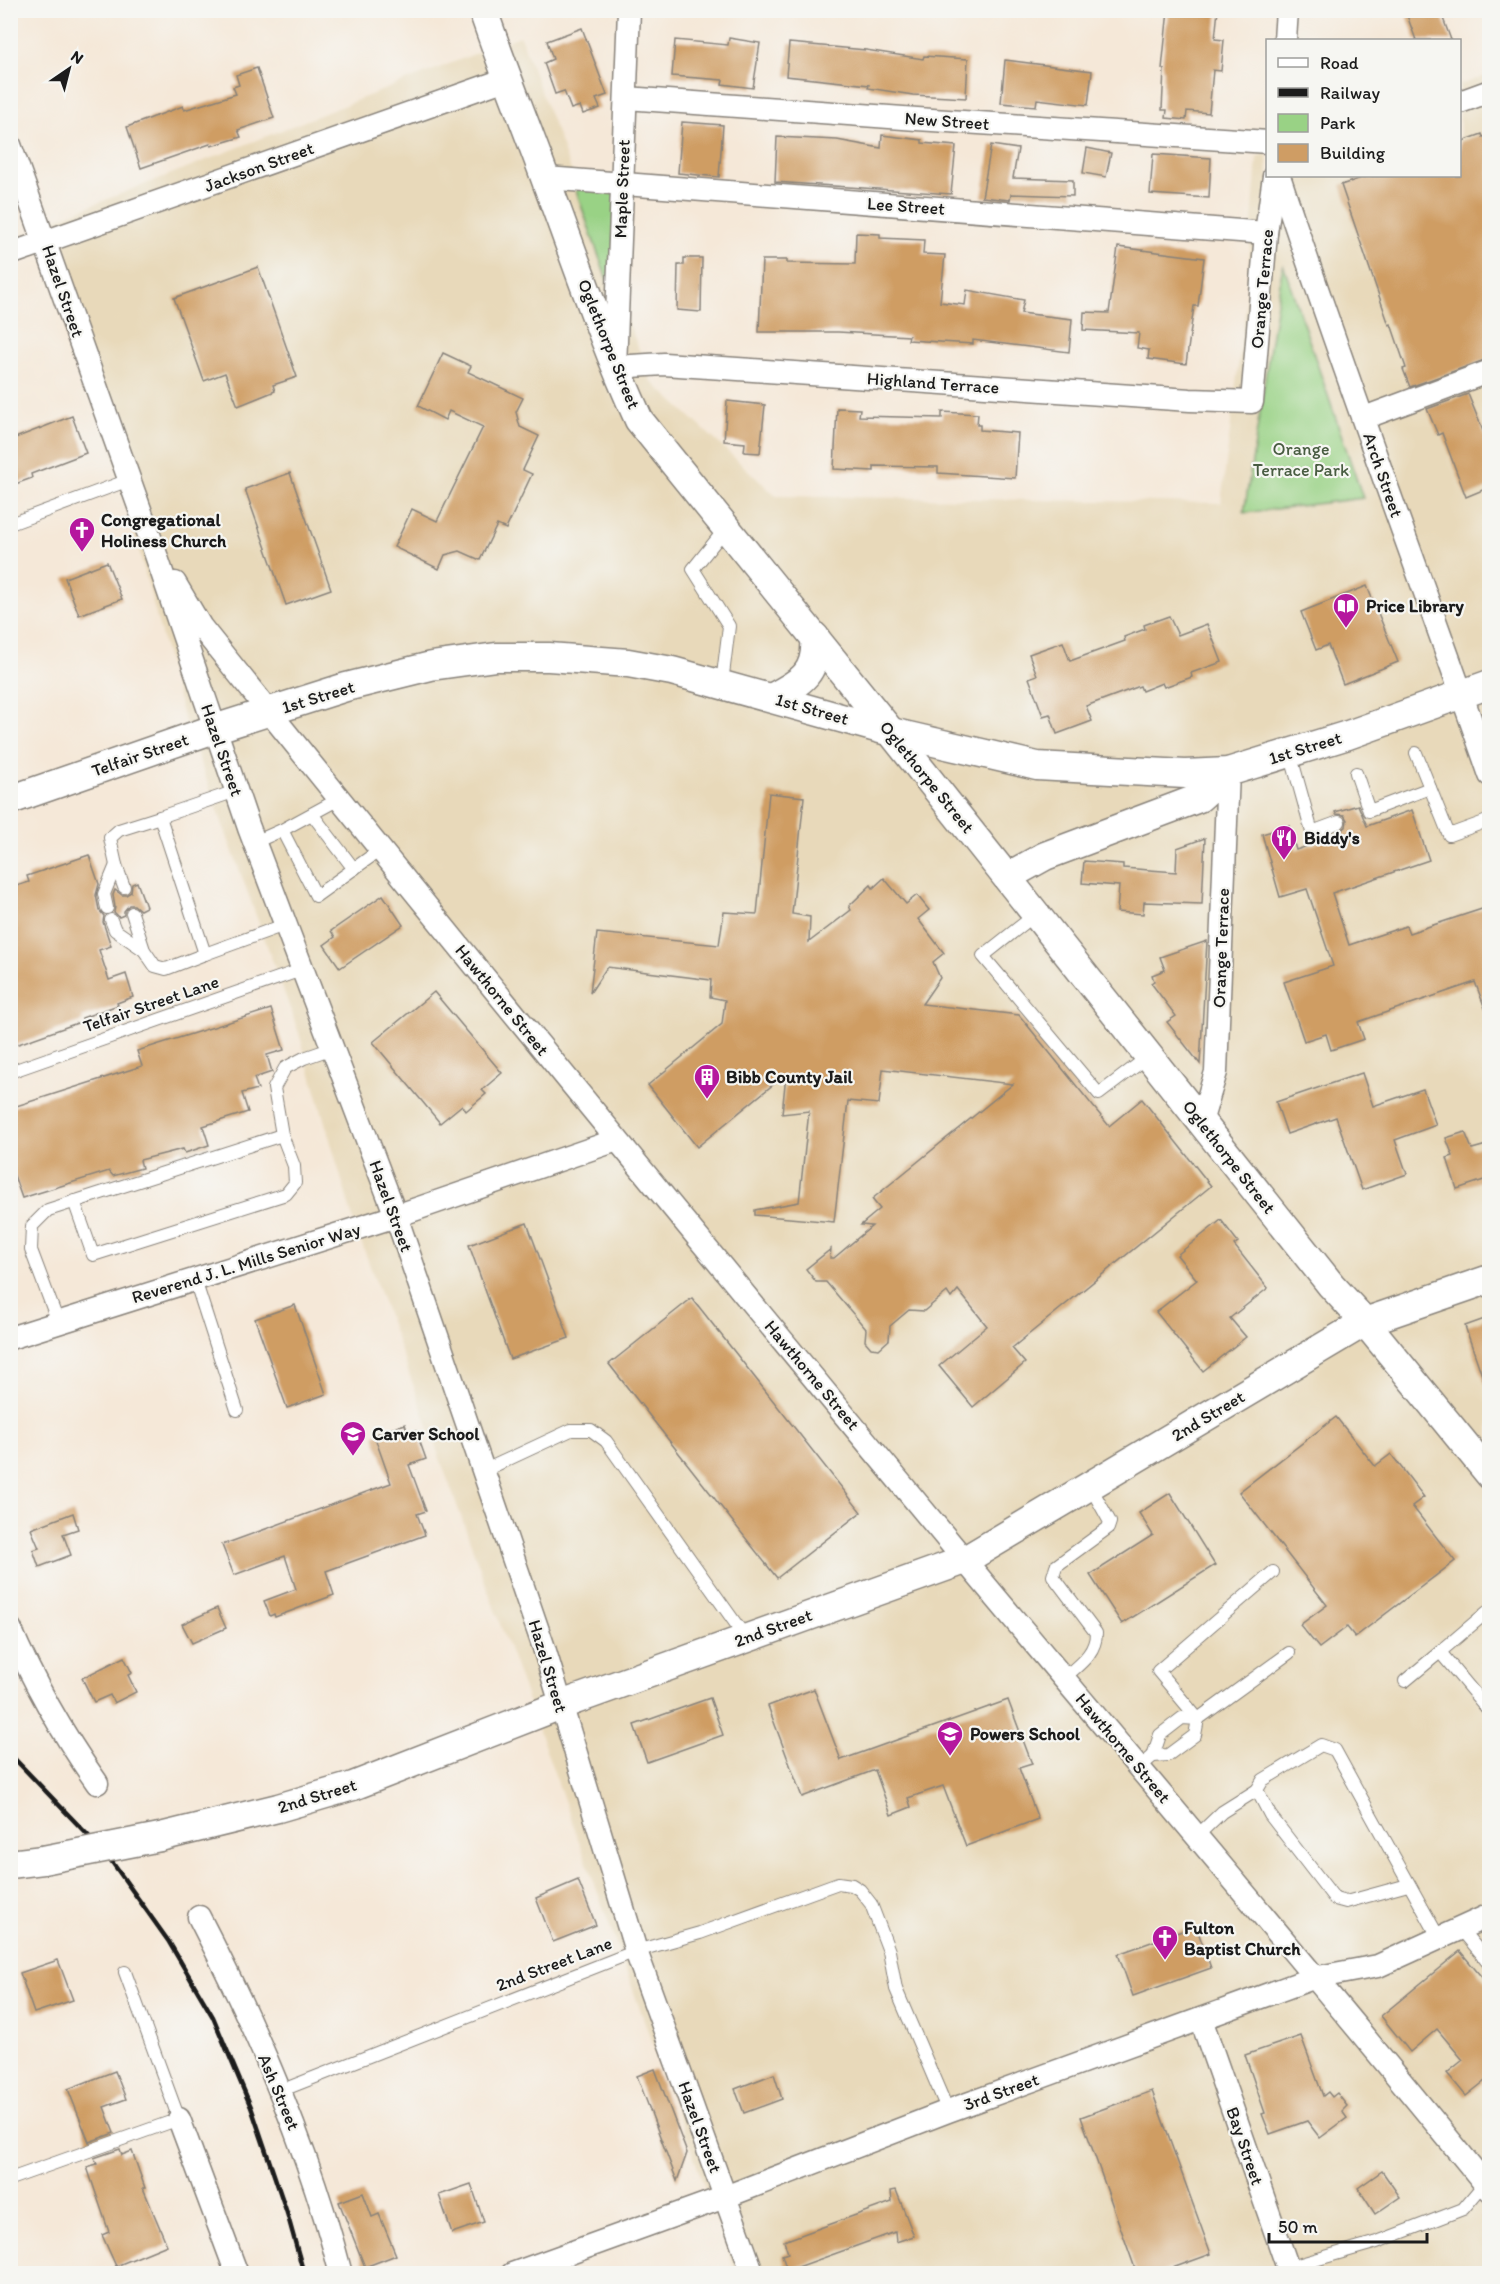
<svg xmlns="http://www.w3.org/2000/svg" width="1500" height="2284" font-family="Itim,sans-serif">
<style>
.built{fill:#e8d9ba}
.green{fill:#99d285;stroke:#5a7750;stroke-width:1.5}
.building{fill:#cf9d64}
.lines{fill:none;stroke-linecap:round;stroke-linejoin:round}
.service-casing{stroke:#88827a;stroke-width:14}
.minor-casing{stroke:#88827a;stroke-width:25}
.tertiary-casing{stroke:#88827a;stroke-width:31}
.service{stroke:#fff;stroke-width:12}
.minor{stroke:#fff;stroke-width:22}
.tertiary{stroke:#fff;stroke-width:28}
.rail{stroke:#1c1c1c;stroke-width:4.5}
.tertiary-bridge-casing{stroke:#88827a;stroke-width:31;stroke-linecap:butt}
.tertiary-bridge{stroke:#fff;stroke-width:28}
.labels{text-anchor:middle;stroke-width:4.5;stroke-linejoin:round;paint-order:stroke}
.street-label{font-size:18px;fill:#1c1c1c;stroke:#f6f6f2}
.park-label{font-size:18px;fill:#485c41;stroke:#f6f6f2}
.poi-label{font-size:18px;font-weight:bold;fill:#1c1c1c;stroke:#f6f6f2;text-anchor:start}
</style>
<rect width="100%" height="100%" fill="#f6f6f2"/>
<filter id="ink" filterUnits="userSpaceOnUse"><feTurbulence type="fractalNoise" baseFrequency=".0167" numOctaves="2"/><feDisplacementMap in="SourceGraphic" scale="12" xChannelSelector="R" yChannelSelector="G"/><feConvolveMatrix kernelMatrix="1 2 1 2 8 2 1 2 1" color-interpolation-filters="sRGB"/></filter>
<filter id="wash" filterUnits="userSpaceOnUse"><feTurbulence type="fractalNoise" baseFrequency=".008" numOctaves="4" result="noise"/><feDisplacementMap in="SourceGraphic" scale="24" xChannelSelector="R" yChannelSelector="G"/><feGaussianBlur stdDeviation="1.35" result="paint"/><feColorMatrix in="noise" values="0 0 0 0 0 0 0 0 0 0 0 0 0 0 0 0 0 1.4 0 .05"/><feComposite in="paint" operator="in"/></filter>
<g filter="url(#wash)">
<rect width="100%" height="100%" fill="#f5e8d8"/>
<polygon class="built" points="520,36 651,381 776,496 1221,503 1246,304 1257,157 1267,153 1268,176 1460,176 1460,85 1489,75 1489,2273 736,2273 354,1222 299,1033 182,713 52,221"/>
<g class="green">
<polygon points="574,185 618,189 612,294"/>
<polygon points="1283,264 1363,498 1244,513"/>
</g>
<g id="blocks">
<g class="building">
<polygon points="1168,10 1218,10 1215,39 1224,40 1221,71 1213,70 1209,113 1187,111 1186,120 1166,118 1167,110 1162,110 1164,69 1162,69"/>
<polygon points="1405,10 1440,10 1451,40 1416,40"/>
<polygon points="582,28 607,95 596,99 600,108 583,114 580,106 571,109 564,91 555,94 544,63 553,59 547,41"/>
<polygon points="729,38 760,43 753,88 722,84 723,80 672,76 675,40 728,45"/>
<polygon points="789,43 866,50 923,59 924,56 968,59 966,98 913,95 868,88 869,85 786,76"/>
<polygon points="1005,60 1092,71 1088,105 1037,99 1036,106 1001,103"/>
<polygon points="257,68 274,118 238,130 241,137 211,146 210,144 141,168 127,127 183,106 184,110 236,94 233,87 239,85 236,75"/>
<polygon points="682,122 723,125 719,177 678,173"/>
<polygon points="1482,134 1483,137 1490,135 1490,358 1410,387 1403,369 1406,368 1391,324 1389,325 1341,185 1367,176 1460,176 1460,142"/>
<polygon points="882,135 922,140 922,143 956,146 951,194 775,182 777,137 837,140 881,148"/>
<polygon points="991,145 1018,149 1013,178 1073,180 1073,196 1011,194 1010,200 982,197"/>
<polygon points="1087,148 1111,153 1106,177 1083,173"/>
<polygon points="1153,154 1211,158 1209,198 1150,194"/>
<polygon points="856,233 880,234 880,238 924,240 923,254 945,255 940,302 965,305 967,290 1024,300 1021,313 1072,319 1069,352 973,340 973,344 908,340 909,336 838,332 759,332 762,260 787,260 787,263 855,264"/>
<polygon points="1118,247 1204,258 1198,306 1194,306 1186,364 1148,359 1149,350 1137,348 1139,333 1083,330 1084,312 1109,313"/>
<polygon points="684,258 702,258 701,312 677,310 678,265 684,265"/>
<polygon points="258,267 297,377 273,385 275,391 238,406 225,373 204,381 174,298"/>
<polygon points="443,353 471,366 468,372 523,398 516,412 520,427 539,436 523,470 532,474 506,529 497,525 480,560 460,551 445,555 439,569 394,547 412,509 437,521 483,427 449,411 445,420 418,406"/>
<polygon points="1468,394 1490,448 1490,487 1466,497 1442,433 1438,435 1427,409"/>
<polygon points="727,401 765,405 760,453 744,452 745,443 724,441"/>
<polygon points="837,408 860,409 859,416 942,418 942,412 978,414 977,425 980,425 980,430 1018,433 1015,478 938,473 938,467 874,466 874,471 834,469"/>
<polygon points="72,416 86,453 31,474 32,478 10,486 10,440"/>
<polygon points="290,473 331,589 286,605 245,489"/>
<polygon points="107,562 122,599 79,615 65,578"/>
<polygon points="1367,586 1398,662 1343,684 1328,645 1316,650 1301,612"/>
<polygon points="1169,616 1178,635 1207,624 1222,662 1191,673 1192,677 1164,687 1162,683 1142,691 1140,686 1086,706 1092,721 1057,734 1050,714 1043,716 1029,678 1037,675 1029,654 1063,642 1070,661 1125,641 1124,637 1145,629 1144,625"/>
<polygon points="769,793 804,797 792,914 810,917 809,942 851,910 849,906 871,885 873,888 884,878 906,904 917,895 929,910 918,919 944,953 933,962 940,978 922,1004 1019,1015 1109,1126 1142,1099 1211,1186 1012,1348 1025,1363 973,1407 939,1366 987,1326 958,1290 951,1298 947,1292 924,1311 909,1310 890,1326 889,1340 879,1349 871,1348 865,1341 866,1329 826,1282 816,1282 806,1269 831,1249 830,1258 834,1258 872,1226 861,1225 880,1209 872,1199 1013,1084 883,1069 879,1104 848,1101 834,1222 755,1215 755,1210 799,1202 809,1111 782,1114 786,1074 697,1147 648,1085 722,1024 725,1000 710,997 711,980 607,967 590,993 597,933 719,945 724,912 757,914"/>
<polygon points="1358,805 1367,826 1412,810 1429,860 1332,893 1349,945 1406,926 1409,933 1485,908 1490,922 1490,1016 1488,1016 1475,982 1358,1022 1364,1039 1331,1050 1326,1034 1304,1041 1284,982 1333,966 1307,889 1280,897 1262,834 1289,826 1296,850 1343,834 1341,830 1346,827 1347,820 1344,815 1336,814 1335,812"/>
<polygon points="1205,838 1202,904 1144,902 1143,914 1117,912 1119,886 1082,883 1084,861 1123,864 1123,868 1176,872 1177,848"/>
<polygon points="89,855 99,884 96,895 99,910 104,916 103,922 111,946 99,950 109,980 126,974 133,997 117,1003 118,1005 82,1018 83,1021 10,1047 10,888 29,882 27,876"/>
<polygon points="137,882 146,907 140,910 134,905 129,905 124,911 124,915 119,917 114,912 115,907 113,895 115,890 122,895 126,895 131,892 132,884"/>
<polygon points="383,895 403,925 340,968 324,945 335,937 331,931"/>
<polygon points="1207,941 1200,1064 1167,1022 1176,1016 1151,983 1154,981 1152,975 1165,970 1160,957"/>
<polygon points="434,992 502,1073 482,1090 486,1094 466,1111 462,1105 440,1123 373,1042"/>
<polygon points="271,1009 284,1050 267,1055 272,1072 254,1078 258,1089 242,1093 248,1112 203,1126 209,1145 185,1153 183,1149 140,1160 142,1168 113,1176 109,1171 22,1198 10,1164 10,1108 142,1066 137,1051"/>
<polygon points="1362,1073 1373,1106 1423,1089 1436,1125 1395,1140 1407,1174 1362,1190 1336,1117 1287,1134 1276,1102"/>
<polygon points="1465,1132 1472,1149 1490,1144 1490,1178 1457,1189 1447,1158 1453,1156 1446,1138"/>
<polygon points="1221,1220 1238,1242 1234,1245 1268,1288 1230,1318 1246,1337 1203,1371 1156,1312 1197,1280 1177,1255"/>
<polygon points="527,1223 569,1338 510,1359 469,1245"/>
<polygon points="692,1298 861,1512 777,1578 609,1364"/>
<polygon points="295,1305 326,1394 287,1408 255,1319"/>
<polygon points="1490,1317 1490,1390 1487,1390 1465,1326"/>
<polygon points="1336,1417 1375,1466 1391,1454 1424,1497 1412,1506 1455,1561 1355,1637 1347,1627 1319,1648 1300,1625 1327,1605 1239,1492"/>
<polygon points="405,1424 408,1434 416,1431 426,1459 409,1465 426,1511 417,1514 425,1535 326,1571 334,1595 275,1617 274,1614 270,1616 264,1601 296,1589 285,1556 234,1575 222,1545 391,1483 374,1435"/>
<polygon points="1170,1493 1215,1565 1122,1624 1090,1575 1153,1535 1139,1513"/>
<polygon points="73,1513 78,1529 63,1534 71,1555 39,1567 33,1550 39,1548 31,1529"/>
<polygon points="217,1608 226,1628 192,1643 182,1624"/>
<polygon points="124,1657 132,1673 128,1675 136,1692 114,1703 110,1695 94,1702 82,1678"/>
<polygon points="814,1689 841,1760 1008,1700 1032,1764 1019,1768 1038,1819 966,1846 943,1786 908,1798 911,1807 891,1815 875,1770 802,1797 768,1706"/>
<polygon points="710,1698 723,1735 647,1762 634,1725"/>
<polygon points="578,1880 596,1925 553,1942 536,1898"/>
<polygon points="1196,1926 1211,1968 1133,1996 1118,1954"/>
<polygon points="1460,1951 1490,1987 1490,2077 1466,2096 1447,2073 1463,2060 1437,2029 1410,2052 1381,2016"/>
<polygon points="58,1960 73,2000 34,2013 20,1973"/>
<polygon points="1301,2036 1323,2096 1328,2092 1332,2097 1337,2093 1347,2106 1342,2111 1347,2118 1320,2138 1307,2121 1270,2134 1262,2114 1265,2113 1245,2055"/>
<polygon points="655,2069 687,2153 677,2181 637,2076"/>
<polygon points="115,2071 126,2099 104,2107 114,2133 89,2142 68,2089"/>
<polygon points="774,2074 782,2099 744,2113 735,2089"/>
<polygon points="1152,2091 1211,2254 1156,2274 1137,2274 1081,2117"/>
<polygon points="120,2149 122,2155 132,2151 145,2188 143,2188 167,2245 116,2266 102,2235 109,2232 87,2167 97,2164 94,2158"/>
<polygon points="1382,2171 1400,2197 1375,2214 1358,2188"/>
<polygon points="471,2184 484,2222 452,2233 439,2195"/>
<polygon points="896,2190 914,2236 896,2242 895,2232 787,2271 782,2255 788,2253 784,2241 892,2202 891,2191"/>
<polygon points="363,2193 372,2217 379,2214 396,2255 365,2267 339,2202"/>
</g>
</g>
</g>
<g filter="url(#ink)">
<use href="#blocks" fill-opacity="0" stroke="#88827a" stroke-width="1.5"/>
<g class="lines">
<g class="service-casing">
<g id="service">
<polyline points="10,524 129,480"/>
<polyline points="722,683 729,626 693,569 726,528"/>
<polyline points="1290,753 1312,832 1339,822"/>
<polyline points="1416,753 1449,835 1490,820"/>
<polyline points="1356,773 1369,811 1430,788"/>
<polyline points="236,791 160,817 205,954 287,924"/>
<polyline points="339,799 282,830 316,896 380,850"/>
<polyline points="312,814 354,869"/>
<polyline points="255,842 282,830"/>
<polyline points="124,887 116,865 110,838 119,830 160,817"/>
<polyline points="107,908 104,894 116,865"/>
<polyline points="132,913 144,950 155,966 166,969 205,954"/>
<polyline points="1036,914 983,956 1099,1094 1149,1056"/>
<polyline points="111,920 115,930 144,950"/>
<polyline points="10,1072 304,969"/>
<polyline points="74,1201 93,1255 286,1194 295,1183 294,1166 282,1135 274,1088 285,1068 304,1058 333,1048"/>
<polyline points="195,1280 237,1410"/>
<polyline points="58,1322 31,1250 32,1226 48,1210 282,1135"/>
<polyline points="483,1471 571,1430 591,1430 606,1441 746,1638"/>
<polyline points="1490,1615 1487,1612 1440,1652 1490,1712"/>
<path d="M1064,1678C1078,1665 1096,1654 1096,1633L1053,1576L1056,1566L1108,1528L1110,1522L1090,1486"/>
<polyline points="1405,1681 1440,1652"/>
<polyline points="1198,1719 1158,1671 1273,1572"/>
<polyline points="1153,1756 1168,1755 1195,1735 1198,1719"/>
<polyline points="1140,1767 1153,1756 1160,1735 1182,1718 1198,1719 1289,1653"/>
<polyline points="1197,1836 1222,1812 1257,1790"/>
<polyline points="1408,1885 1346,1902 1335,1899 1270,1815 1257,1790 1263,1780 1321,1745 1335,1750 1439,1938"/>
<polyline points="1460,1928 1490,1964"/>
<polyline points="280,2091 636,1951 700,1933 838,1883 852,1885 860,1890 871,1904 889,1951 896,1989 948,2111"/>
<polyline points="10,2179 179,2119 125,1972"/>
<polyline points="1286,2271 1301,2264 1377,2242 1463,2209 1484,2184"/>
</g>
</g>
<g class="minor-casing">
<g id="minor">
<polyline points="629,10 615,367 664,364 1190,400 1252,402 1266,233 1274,176"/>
<polyline points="1285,40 1287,10"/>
<polyline points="626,98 917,119 1268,142"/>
<polyline points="1460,102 1490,91"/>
<polyline points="10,145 153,546 249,828 396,1216 544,1648 636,1951 753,2274"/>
<path d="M1279,176C1345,377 1420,575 1490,775"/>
<polyline points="546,178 1266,233"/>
<polyline points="10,254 506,79"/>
<polyline points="1364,418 1490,371"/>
<path d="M175,583L201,627C452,940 706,1249 962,1557C1138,1768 1317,1976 1490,2190"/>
<polyline points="1201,1122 1216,1072 1228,772"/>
<polyline points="10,1338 396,1216 617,1140"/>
<path d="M10,1628C34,1684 62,1733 97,1783"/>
<path d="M199,1917C258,2031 309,2149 341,2274"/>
<polyline points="1201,2019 1290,2274"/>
<polyline points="179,2119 237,2274"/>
<polyline points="512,2274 725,2197 948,2111 1313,1978 1378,1966 1490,1915"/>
</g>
</g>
<g class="tertiary-casing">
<g id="tertiary">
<path d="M483,10C503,70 527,127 548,186C577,264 604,344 639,420L891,732L1331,1285L1365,1322L1490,1475"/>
<path d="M773,697C801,682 818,673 815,637"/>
<polyline points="10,800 214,729 346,687 431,666 496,657 549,657 628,663 672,671 891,732 1037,766 1185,774 1228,772 1348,735 1490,684"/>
<polyline points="1007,877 1045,856 1199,798 1228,772"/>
<polyline points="160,1837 278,1808 353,1786 561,1705 965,1560 1365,1322 1490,1279"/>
<polyline points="10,1864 43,1860"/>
</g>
</g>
<use href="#service" class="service"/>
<use href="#minor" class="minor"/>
<use href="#tertiary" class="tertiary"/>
<polyline class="rail" points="10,1754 107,1855 169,1942 213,2017 251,2107 287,2213 304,2274"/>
<g class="tertiary-bridge-casing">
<polyline id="tertiary-bridge" points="43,1860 160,1837"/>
</g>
<use href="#tertiary-bridge" class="tertiary-bridge"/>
</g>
</g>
<defs>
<g id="church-pin" transform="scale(1.35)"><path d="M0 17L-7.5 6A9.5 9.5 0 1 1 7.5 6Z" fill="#b5179e" stroke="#f6f6f2"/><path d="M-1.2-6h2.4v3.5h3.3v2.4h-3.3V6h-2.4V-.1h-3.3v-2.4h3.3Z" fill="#fff"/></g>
<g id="library-pin" transform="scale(1.35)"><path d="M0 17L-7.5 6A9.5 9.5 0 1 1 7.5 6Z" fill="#b5179e" stroke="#f6f6f2"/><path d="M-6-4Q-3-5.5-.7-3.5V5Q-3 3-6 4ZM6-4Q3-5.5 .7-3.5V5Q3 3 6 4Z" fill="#fff"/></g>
<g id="restaurant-pin" transform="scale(1.35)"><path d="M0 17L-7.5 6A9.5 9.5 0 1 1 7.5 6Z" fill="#b5179e" stroke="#f6f6f2"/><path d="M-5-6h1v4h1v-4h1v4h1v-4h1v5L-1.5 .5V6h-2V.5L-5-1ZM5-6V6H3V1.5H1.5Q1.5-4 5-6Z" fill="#fff"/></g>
<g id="building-pin" transform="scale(1.35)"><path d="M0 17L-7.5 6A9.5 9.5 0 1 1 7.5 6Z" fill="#b5179e" stroke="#f6f6f2"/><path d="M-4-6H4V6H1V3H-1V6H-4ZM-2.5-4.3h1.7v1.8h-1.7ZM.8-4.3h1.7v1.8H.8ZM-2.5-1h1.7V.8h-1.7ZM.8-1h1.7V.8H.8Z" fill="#fff"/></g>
<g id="school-pin" transform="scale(1.35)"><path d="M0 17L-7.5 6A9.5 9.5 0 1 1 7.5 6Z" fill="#b5179e" stroke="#f6f6f2"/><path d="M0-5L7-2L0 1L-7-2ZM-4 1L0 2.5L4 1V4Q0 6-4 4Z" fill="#fff"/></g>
</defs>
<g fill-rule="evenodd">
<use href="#church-pin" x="82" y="530"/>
<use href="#library-pin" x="1346" y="606"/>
<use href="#restaurant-pin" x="1284" y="838"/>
<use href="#building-pin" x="707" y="1077"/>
<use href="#school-pin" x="353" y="1434"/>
<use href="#school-pin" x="950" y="1734"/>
<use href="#church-pin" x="1165" y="1938"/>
</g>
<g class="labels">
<g class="street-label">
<text transform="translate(947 121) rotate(4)" y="6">New Street</text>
<text transform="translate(259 167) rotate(-20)" y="6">Jackson Street</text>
<text transform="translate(622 189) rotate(-88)" y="6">Maple Street</text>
<text transform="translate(906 206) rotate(4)" y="6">Lee Street</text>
<text transform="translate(1262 289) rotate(-85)" y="6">Orange Terrace</text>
<text transform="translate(63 291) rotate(71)" y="6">Hazel Street</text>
<text transform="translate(609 344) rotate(68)" y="6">Oglethorpe Street</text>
<text transform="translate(933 383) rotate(4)" y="6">Highland Terrace</text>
<text transform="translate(1383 475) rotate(71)" y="6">Arch Street</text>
<text transform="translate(318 697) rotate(-17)" y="6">1st Street</text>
<text transform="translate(812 709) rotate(16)" y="6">1st Street</text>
<text transform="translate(1305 748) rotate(-17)" y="6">1st Street</text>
<text transform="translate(222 750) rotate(71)" y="6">Hazel Street</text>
<text transform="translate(140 755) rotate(-19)" y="6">Telfair Street</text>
<text transform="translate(927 777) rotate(51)" y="6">Oglethorpe Street</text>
<text transform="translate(1221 948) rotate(-88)" y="6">Orange Terrace</text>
<text transform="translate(502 1000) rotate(51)" y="6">Hawthorne Street</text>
<text transform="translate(151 1004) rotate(-19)" y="6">Telfair Street Lane</text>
<text transform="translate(1229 1157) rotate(52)" y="6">Oglethorpe Street</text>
<text transform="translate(391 1206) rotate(70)" y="6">Hazel Street</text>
<text transform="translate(246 1263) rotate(-17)" y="6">Reverend J. L. Mills Senior Way</text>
<text transform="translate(812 1375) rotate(50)" y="6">Hawthorne Street</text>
<text transform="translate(1208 1416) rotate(-31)" y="6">2nd Street</text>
<text transform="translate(773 1628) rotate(-20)" y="6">2nd Street</text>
<text transform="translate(548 1666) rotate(73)" y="6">Hazel Street</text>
<text transform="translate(1123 1748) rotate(50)" y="6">Hawthorne Street</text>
<text transform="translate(317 1796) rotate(-17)" y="6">2nd Street</text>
<text transform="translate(554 1964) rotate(-21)" y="6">2nd Street Lane</text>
<text transform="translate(279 2092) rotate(67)" y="6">Ash Street</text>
<text transform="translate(1001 2092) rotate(-20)" y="6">3rd Street</text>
<text transform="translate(700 2127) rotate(70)" y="6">Hazel Street</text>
<text transform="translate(1245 2146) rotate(71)" y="6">Bay Street</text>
</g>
<g class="park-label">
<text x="1301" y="455">Orange<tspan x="1301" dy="21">Terrace Park</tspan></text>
</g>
<g class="poi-label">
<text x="101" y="526">Congregational<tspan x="101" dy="21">Holiness Church</tspan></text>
<text x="1366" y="612">Price Library</text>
<text x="1304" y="844">Biddy's</text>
<text x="726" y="1083">Bibb County Jail</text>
<text x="372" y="1440">Carver School</text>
<text x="970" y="1740">Powers School</text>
<text x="1184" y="1934">Fulton<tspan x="1184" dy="21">Baptist Church</tspan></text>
</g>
</g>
<rect width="1500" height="2284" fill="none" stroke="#f6f6f2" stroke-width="36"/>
<rect x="1266" y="39" width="195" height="138" fill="#f6f6f2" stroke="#9f9f9c" stroke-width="1.5"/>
<rect x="1278" y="58" width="30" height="9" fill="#ffffff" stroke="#9f9f9c" stroke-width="1.5"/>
<text x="1320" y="69" font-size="18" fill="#1c1c1c">Road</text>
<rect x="1278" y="88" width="30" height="9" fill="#1c1c1c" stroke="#9f9f9c" stroke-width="1.5"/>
<text x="1320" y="99" font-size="18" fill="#1c1c1c">Railway</text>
<rect x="1278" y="114" width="30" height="18" fill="#99d285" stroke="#9f9f9c" stroke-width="1.5"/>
<text x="1320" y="129" font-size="18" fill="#1c1c1c">Park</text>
<rect x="1278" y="144" width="30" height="18" fill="#cf9d64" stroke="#9f9f9c" stroke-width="1.5"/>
<text x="1320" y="159" font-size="18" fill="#1c1c1c">Building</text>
<g transform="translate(69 69) rotate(35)" stroke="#f6f6f2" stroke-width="4.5" paint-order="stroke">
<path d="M0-4.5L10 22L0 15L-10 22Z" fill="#1c1c1c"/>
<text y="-9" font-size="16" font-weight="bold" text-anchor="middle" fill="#1c1c1c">N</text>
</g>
<path d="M1269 2233v9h158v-9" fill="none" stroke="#1c1c1c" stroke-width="3"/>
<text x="1278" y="2233" font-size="18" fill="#1c1c1c" stroke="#f6f6f2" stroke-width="4.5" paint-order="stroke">50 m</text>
</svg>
